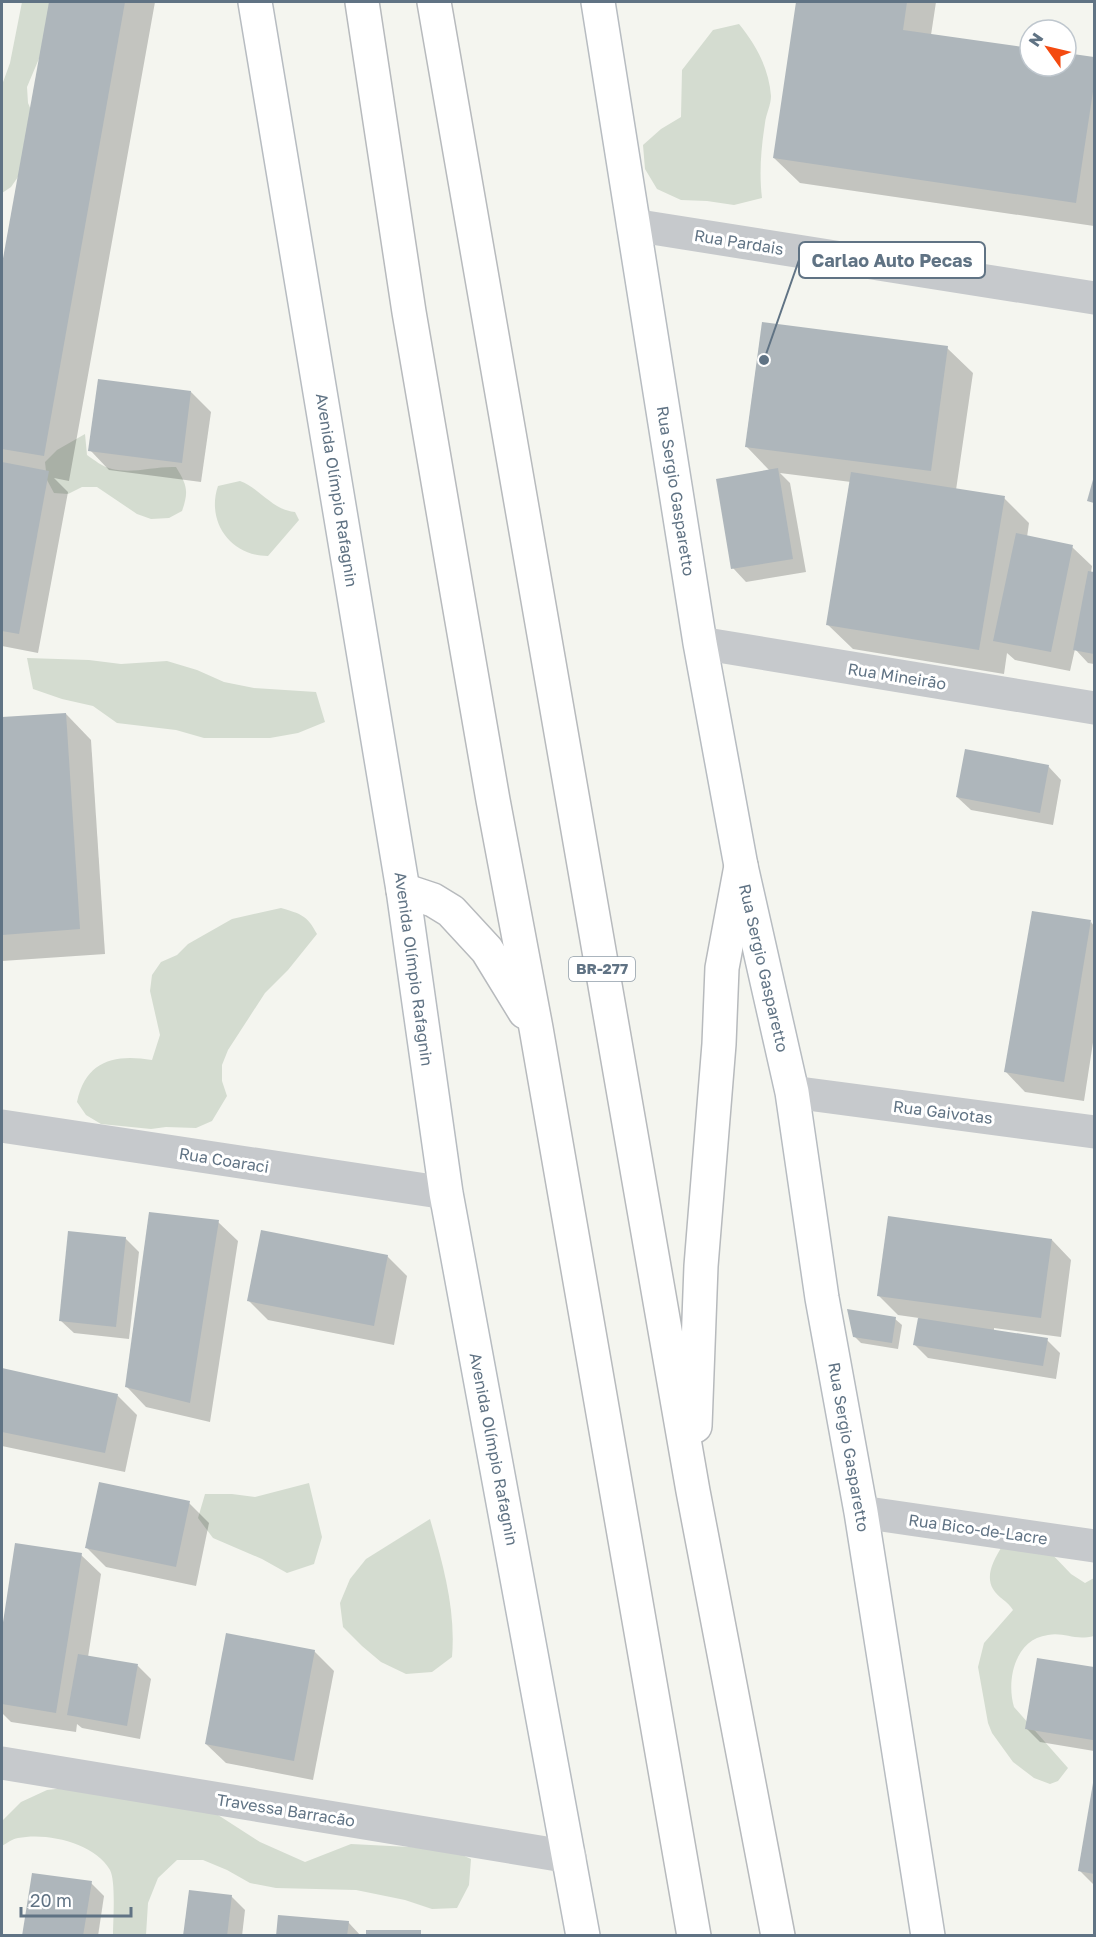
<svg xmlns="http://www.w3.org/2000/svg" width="1096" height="1937" font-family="'Golos Text',sans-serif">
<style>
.green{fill:#d4dcd0}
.shadow{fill:#0003}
.building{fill:#aeb6bb}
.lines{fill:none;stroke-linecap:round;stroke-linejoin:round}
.secondary-casing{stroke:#b7bcc1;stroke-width:36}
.highway-casing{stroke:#b7babd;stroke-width:36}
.street{stroke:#c6c9cc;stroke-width:33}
.secondary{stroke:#fff;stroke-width:33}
.highway{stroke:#fff;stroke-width:33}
.labels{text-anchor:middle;stroke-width:6;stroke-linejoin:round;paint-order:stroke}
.shield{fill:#fff;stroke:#909da9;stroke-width:1.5}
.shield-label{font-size:15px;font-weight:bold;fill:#607384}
.street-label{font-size:16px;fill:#607384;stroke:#fff}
.leader{fill:none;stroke:#607384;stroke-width:2}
.callout-dot{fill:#607384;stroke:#fff;stroke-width:2}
.callout{fill:#fff;stroke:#607384;stroke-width:2}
.callout-label{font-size:18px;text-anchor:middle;font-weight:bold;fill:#607384}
</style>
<rect width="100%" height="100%" fill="#f4f5ef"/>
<g class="green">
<polygon points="22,2 62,2 62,4 27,87 28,103 34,117 29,161 11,187 2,193 2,85 10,63"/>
<path d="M739,24C756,45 769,68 771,96C771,105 766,114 765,123C761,149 759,173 762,198L734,205L707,201L681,200L657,189L645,169L643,145L661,129L681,117L682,70L713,30Z"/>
<path d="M85,434L87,455C94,460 103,467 112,469C133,474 155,466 176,467C187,485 189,491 182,511L169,518L151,519L137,514L97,487H82L68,494L54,493L47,480L45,462L57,450Z"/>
<path d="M240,481C260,488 272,510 295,512L299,520L268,556C230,556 206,521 218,486Z"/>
<polygon points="27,658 89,660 121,664 167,661 197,670 224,682 254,688 316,692 325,722 298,733 270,738 204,738 176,730 117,723 93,706 62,699 33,689"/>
<path d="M281,908C301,914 307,915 317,934L288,970L265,993L228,1050L222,1065V1081L227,1096L212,1121L196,1128L166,1127L151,1129L101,1124L86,1115L77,1102C86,1060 115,1054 152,1060L160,1035L150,991L152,975L161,962L177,955L188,944L232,919Z"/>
<polygon points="309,1483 322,1537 314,1564 287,1573 262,1559 213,1538 198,1518 205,1494 232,1494 255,1497"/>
<path d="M430,1519C443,1564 456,1610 452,1657L432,1672L406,1674L381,1662L362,1646L343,1627L340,1603L350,1579L366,1559Z"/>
<path d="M1001,1548L1049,1551L1071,1574L1085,1583L1094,1578V1636C1074,1641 1065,1632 1048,1635C1015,1639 1006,1680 1014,1707L1068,1768L1058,1781L1050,1784L1034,1778L1013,1762L992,1733L988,1723L978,1667L984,1643L1013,1610C1008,1601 998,1598 993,1589C985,1575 994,1560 1001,1548Z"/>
<path d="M99,1784L218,1815L260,1842L305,1862L351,1844L449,1849L471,1859L469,1885L457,1908L432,1909L405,1900L356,1890L276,1888L250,1883L227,1870L203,1860H177L158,1878L148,1903L146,1935H113C113,1922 116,1881 110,1870C95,1843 47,1832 18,1838C12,1839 7,1843 2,1846V1821L21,1802L47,1790Z"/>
</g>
<g class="shadow">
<polygon points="50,2 155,2 69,481 54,478 68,492 38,653 2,646 2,272"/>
<polygon points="797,2 936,2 931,35 1030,50 1030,66 1066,66 1066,55 1094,59 1094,226 800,183 774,158"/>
<polygon points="947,348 973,373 956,490 1004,498 1029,523 1027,537 1072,547 1092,566 1091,573 1094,574 1094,664 1088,663 1075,649 1070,671 1015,660 1007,653 1004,674 853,649 827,624 851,482 780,473 790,483 806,572 746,582 733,568 770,471 746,446"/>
<polygon points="191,392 211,412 201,482 109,470 90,450"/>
<polygon points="66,714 91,740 105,954 2,961 2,719"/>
<polygon points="1048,766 1061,780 1053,825 971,810 957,797"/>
<polygon points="1091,922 1094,926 1094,1036 1084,1101 1025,1092 1006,1072"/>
<polygon points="218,1222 238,1241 210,1422 146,1407 127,1387"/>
<polygon points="125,1238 139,1252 129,1339 74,1333 60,1320"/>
<polygon points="1052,1240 1071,1260 1061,1337 994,1328 994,1331 1047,1340 1060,1353 1056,1379 928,1358 915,1345 919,1318 898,1315 878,1295"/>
<polygon points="387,1256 407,1276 394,1345 268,1320 249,1301"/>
<polygon points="895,1319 902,1325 898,1349 861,1343 854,1336"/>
<polygon points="2,1369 117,1395 137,1415 125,1472 2,1446"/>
<polygon points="189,1503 209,1523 196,1586 106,1567 86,1547"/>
<polygon points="17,1545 81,1555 101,1574 88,1657 138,1666 151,1679 140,1739 82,1728 77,1724 76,1732 11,1722 3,1714 2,1728 2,1638"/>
<polygon points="314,1651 334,1671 313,1780 226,1763 206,1744"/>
<polygon points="1038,1659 1094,1668 1094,1751 1040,1742 1026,1728"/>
<polygon points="1094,1784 1094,1885 1080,1871"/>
<polygon points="91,1883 104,1896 98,1936 24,1936"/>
<polygon points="231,1896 245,1910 242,1936 185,1936"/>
<polygon points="348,1922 361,1936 277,1936"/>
</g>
<g class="building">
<polygon points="49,2 125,2 44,456 2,449 2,264"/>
<polygon points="796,2 907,2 903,30 1030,48 1030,66 1066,66 1066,53 1094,57 1094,85 1076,203 773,158"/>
<polygon points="762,322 948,346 931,471 745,447"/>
<polygon points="98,379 191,391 182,463 88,451"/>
<polygon points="2,462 49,471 19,634 2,631"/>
<polygon points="778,468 793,559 731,569 716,479"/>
<polygon points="851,472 1005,496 979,650 826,625"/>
<polygon points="1094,476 1094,503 1087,501"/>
<polygon points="1016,533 1073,545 1051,652 993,641"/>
<polygon points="1088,571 1094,572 1094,654 1073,650"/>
<polygon points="66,713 80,929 2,935 2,717"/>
<polygon points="965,749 1049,765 1040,813 956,797"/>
<polygon points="1032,911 1091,920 1064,1082 1004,1072"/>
<polygon points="149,1212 219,1220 190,1403 125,1387"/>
<polygon points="888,1216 1052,1239 1041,1318 877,1296"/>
<polygon points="261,1230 388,1255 374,1326 247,1301"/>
<polygon points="68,1231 126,1237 116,1327 59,1321"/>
<polygon points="847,1309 896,1317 892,1343 853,1337"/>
<polygon points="918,1318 1048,1338 1043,1366 913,1345"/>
<polygon points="2,1368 118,1394 105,1453 2,1432"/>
<polygon points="99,1482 190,1501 176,1567 85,1548"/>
<polygon points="15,1543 82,1553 56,1713 2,1704 2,1629"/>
<polygon points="226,1633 315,1650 294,1761 205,1744"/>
<polygon points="78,1654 138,1664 127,1726 67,1715"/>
<polygon points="1037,1658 1094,1667 1093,1740 1025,1729"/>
<polygon points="1093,1783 1094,1783 1094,1874 1078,1871"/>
<polygon points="32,1873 92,1881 83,1936 22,1936"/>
<polygon points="189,1890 232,1895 227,1936 183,1936"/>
<polygon points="278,1915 349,1921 347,1936 276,1936"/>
<rect x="366" y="1930" width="55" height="6"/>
</g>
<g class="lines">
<g class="secondary-casing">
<g id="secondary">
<polyline points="255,2 403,890 446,1193 583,1936"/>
<polyline points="598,2 700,643 741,866 792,1092 822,1298 861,1512 928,1936"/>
</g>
</g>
<g class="highway-casing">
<g id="highway">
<polyline points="362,2 409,312 457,592 493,800 536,1028 694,1936"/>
<polyline points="434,2 693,1491 778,1936"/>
<polyline points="403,890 433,900 451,911 487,950 525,1012"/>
<polyline points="695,1426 701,1266 719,1044 722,968 741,866"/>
</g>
</g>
<g class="street">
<polyline points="633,225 1094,298"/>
<polyline points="700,643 1094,708"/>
<polyline points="792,1092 1094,1132"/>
<polyline points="2,1126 446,1193"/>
<polyline points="861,1512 1094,1546"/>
<polyline points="2,1763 570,1857"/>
</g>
<use href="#secondary" class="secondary"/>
<use href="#highway" class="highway"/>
</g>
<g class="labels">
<rect class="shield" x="569" y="957" width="66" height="24" rx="4.5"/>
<g class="shield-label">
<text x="602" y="974">BR-277</text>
</g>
<g class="street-label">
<text transform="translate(739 242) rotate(9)" y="6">Rua Pardais</text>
<text transform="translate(337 490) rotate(81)" y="6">Avenida Olímpio Rafagnin</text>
<text transform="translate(676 491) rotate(81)" y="6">Rua Sergio Gasparetto</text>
<text transform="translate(897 676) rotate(9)" y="6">Rua Mineirão</text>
<text transform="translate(764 968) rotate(77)" y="6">Rua Sergio Gasparetto</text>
<text transform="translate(414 969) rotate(82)" y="6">Avenida Olímpio Rafagnin</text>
<text transform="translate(943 1112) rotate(7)" y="6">Rua Gaivotas</text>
<text transform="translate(224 1160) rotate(9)" y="6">Rua Coaraci</text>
<text transform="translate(849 1447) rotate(80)" y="6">Rua Sergio Gasparetto</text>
<text transform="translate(494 1449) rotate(79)" y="6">Avenida Olímpio Rafagnin</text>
<text transform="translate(978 1529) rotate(8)" y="6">Rua Bico-de-Lacre</text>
<text transform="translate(286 1810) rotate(9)" y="6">Travessa Barracão</text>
</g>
</g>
<path class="leader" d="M764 360L799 260"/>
<circle class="callout-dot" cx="764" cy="360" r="6"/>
<rect class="callout" x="799" y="242" width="186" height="36" rx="6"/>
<g class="callout-label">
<text x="892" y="267">Carlao Auto Pecas</text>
</g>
<rect width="1096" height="1937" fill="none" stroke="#607384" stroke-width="6"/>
<g transform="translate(1048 48) rotate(304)"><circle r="28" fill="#ffffff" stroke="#bfc7ce" stroke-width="1.5"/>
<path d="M0-4.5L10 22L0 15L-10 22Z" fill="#f44a10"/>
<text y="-9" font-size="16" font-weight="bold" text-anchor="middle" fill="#607384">N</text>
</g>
<path d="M21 1907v9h110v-9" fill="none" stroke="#607384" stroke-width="3"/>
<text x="30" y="1907" font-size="18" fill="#607384" stroke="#ffffff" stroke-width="4.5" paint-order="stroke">20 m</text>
</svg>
